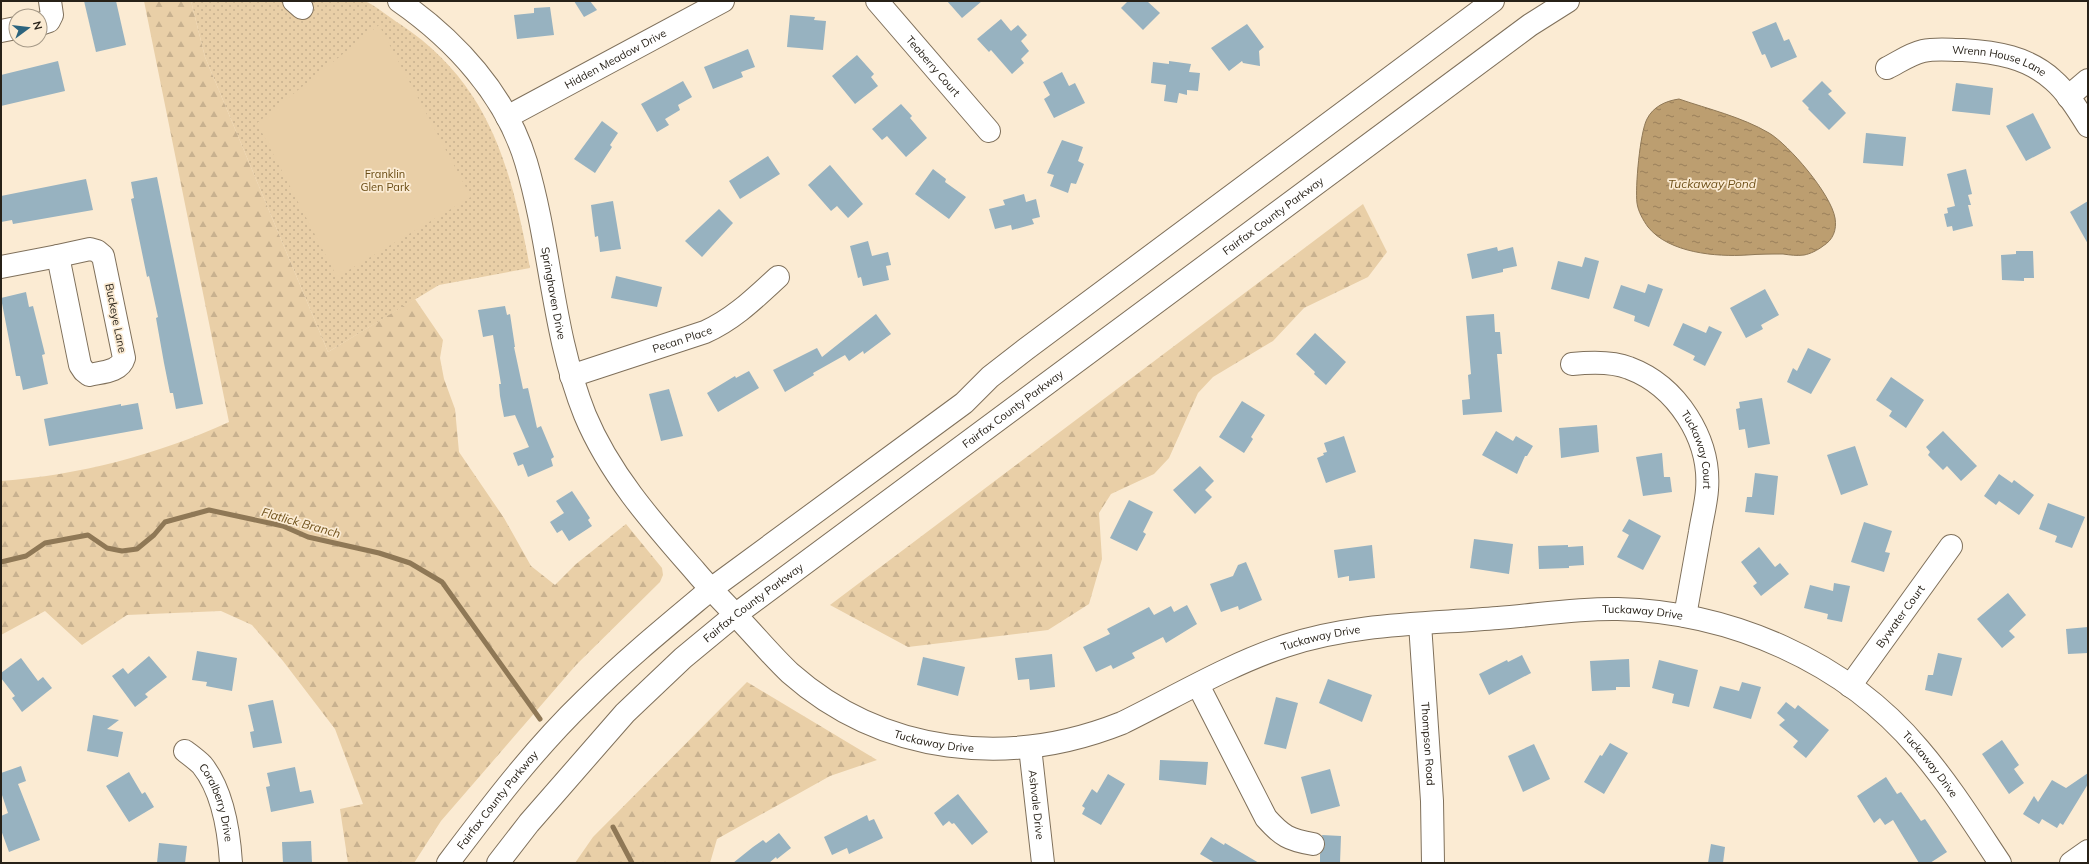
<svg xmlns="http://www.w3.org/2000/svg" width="2089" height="864" font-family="Mulish,sans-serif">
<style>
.green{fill:url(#green-dots)}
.forest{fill:url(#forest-firs)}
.pitch{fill:#e9cfa7}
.water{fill:url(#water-ripples);stroke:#8f7856}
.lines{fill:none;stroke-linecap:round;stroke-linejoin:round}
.stream{stroke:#8f7856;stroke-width:5}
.building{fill:#97b2c0}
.minor-casing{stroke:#7f705b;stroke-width:24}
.highway-casing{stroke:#7f705b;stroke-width:24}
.minor{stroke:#fff;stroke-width:22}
.highway{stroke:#fff;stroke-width:22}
.labels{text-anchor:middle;stroke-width:3.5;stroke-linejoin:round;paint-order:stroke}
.street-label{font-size:11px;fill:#272118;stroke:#fbebd3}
.park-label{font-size:11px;fill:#684a12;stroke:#fbebd3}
.water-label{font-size:12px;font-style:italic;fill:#70521b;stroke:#fbebd3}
</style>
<defs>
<pattern id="green-dots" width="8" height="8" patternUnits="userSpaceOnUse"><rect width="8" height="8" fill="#e9cfa7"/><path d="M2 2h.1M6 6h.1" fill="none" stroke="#c8b18f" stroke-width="1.8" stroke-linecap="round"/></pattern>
<pattern id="forest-firs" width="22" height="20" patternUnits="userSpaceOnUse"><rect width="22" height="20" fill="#e9cfa7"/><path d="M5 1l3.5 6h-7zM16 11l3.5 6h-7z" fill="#c8b18f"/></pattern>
<pattern id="water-ripples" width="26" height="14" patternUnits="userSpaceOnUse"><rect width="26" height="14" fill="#bc9e70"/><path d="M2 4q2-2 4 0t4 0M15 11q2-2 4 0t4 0" fill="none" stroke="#99805b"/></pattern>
</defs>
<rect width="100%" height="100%" fill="#fbebd3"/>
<path class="green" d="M191,1C235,1 278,1 322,1C333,1 354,0 364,1C374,4 390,18 400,24C490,84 511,167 530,268L439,285L328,352L205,57Z"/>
<g class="forest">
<path d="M144,1H191L205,57L328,352L415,299L443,340L440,358L444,379L455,409L459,452L504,518L531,566L555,585L576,564L626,524L662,568L663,575L660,582L576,665L441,821L414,863H348L340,809L363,804L335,729L283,661L252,625L221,611L127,615L82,645L45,611L1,635V481C79,475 157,455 229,422Z"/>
<polygon points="1363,204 1387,252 1368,277 1304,308 1273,341 1213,377 1198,393 1169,458 1154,474 1111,494 1099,513 1102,559 1089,604 1048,630 908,647 830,605"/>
<polygon points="747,682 877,760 830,776 717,839 710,863 575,863 593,837"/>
</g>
<polygon class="pitch" points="379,25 471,197 337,277 257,123"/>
<path class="water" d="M1679,99C1708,109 1742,117 1769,133C1789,145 1831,194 1835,218C1837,230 1833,240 1823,246C1818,250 1810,254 1804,255C1797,256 1790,255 1783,254C1771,254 1759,254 1747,255C1716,257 1669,253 1648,227C1643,220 1638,211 1637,203C1635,188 1640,132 1647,119C1653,107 1665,101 1679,99Z"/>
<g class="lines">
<g class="stream">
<polyline points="1,562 26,556 45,543 88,535 107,548 122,551 137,549 154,535 165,522 209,510 283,526 308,537 379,553 410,563 442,582 540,719"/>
<polyline points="613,827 632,863"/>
</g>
</g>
<g class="building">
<polygon points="84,1 116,1 126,45 96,52"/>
<polygon points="574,1 590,1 597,10 584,17"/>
<polygon points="947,1 982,1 962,18"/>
<polygon points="1128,1 1147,1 1160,13 1143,30 1121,8"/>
<polygon points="550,7 554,35 517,39 514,15 534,13 534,8"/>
<polygon points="790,15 815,17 814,20 826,21 823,50 787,47"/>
<polygon points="1001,19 1011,31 1018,25 1027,35 1021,41 1029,51 1021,59 1024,63 1012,74 991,50 989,52 977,39"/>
<polygon points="1776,22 1784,41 1789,39 1797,57 1771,68 1765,54 1762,55 1752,32"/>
<polygon points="1247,24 1264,47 1259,51 1260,66 1243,63 1242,61 1229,71 1211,48"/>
<polygon points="748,49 755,67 741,72 743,77 713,89 704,67"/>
<polygon points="857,55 874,74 871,77 878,86 855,104 832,76"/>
<polygon points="58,61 65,91 1,106 1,75"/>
<polygon points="1169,61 1191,64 1189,72 1200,73 1198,91 1187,90 1187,95 1179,93 1177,103 1164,101 1166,85 1151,83 1153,62 1169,64"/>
<polygon points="1062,72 1069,86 1075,83 1085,103 1054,118 1044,99 1050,95 1043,82"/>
<polygon points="683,81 692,97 678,105 680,110 665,119 669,125 657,132 641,104"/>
<polygon points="1822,81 1832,91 1828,94 1846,113 1829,130 1808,109 1809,108 1802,101"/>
<polygon points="1956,83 1993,88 1990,115 1952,111"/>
<polygon points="901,104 912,116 910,118 927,138 906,157 887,136 882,140 872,129"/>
<polygon points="2033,113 2051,148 2026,161 2006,126"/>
<polygon points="602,121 618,133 610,145 612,147 595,173 574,159"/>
<polygon points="1866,133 1906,137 1903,166 1863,163"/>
<polygon points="1062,140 1083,147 1078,161 1084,164 1076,184 1071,183 1068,193 1050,186 1054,175 1047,173"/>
<polygon points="768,156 780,174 740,199 729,181"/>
<polygon points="830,165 863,204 848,218 837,206 831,211 808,185"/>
<polygon points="933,169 946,179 945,182 966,197 949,219 915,194"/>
<polygon points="1966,169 1972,194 1968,195 1971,205 1968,205 1973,226 1953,231 1952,226 1947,227 1944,214 1948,213 1947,208 1955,206 1947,174"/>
<polygon points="157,177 203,404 176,409 173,393 170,393 164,363 156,318 158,317 149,276 147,277 131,199 134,198 131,182"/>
<polygon points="86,179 93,210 13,224 12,220 1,222 1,196"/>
<polygon points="1024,194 1026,202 1036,199 1040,217 1032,219 1034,224 1012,230 1011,225 995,229 989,209 1005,205 1003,200"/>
<polygon points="613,201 621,249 600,252 598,236 595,237 591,205"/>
<polygon points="2088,201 2088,244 2070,212"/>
<polygon points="719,209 733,223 702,257 685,241"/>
<polygon points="868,241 872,256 888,252 891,265 886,266 889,280 863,286 861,277 858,278 850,246"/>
<polygon points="1497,247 1498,251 1513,247 1517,266 1503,269 1503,272 1472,279 1467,254"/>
<polygon points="2016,251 2033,251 2034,278 2024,278 2024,281 2002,280 2001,255 2016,254"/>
<polygon points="1585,257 1599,261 1589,299 1551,289 1558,261 1582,267"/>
<polygon points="616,276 662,287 657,307 611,298"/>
<polygon points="1648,284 1663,289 1649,327 1634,321 1635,316 1613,308 1621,285 1645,293"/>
<polygon points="1765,289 1779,315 1761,325 1763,329 1746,338 1730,308"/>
<polygon points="26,292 29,307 33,306 45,354 42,355 48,384 23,390 20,376 16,376 1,298"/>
<polygon points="505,306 507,315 510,314 515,347 514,347 523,389 528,388 537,428 541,426 554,457 551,459 553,466 528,477 523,464 518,466 513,453 529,447 515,415 504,417 500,396 499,384 501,384 493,335 483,337 478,310"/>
<polygon points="876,314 891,334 864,354 863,351 849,361 845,355 813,373 814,375 785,392 773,370 817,348 822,357"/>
<polygon points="1494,314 1495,332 1500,332 1502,354 1497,354 1502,412 1463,415 1462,400 1470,399 1468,375 1471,374 1466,316"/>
<polygon points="1683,323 1706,333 1709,326 1722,332 1705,366 1693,360 1695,356 1673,345"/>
<polygon points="1315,333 1346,362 1326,385 1314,374 1315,372 1296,354"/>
<polygon points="1808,348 1831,359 1811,394 1787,382 1793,368 1797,371"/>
<polygon points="749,371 759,388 718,412 707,393 735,376 736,378"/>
<polygon points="1891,377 1924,400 1906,428 1889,416 1892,411 1876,400"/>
<polygon points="669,389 683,436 661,441 649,394"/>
<polygon points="1762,398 1770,444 1748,448 1745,429 1739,430 1736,409 1740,408 1739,402"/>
<polygon points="1242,401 1265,415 1251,437 1253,439 1244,453 1219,437"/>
<polygon points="138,403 143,429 49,446 44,419 121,404 121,406"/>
<polygon points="1597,425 1599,452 1561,458 1559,428"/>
<polygon points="1496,431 1513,441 1516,436 1533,446 1527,456 1525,456 1517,474 1482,455"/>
<polygon points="1943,431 1977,466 1961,481 1947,466 1943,470 1928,455 1930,452 1926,447"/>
<polygon points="1344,436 1356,472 1326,483 1317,458 1324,455 1323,453 1327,452 1324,443"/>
<polygon points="1855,446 1868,485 1841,495 1827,455"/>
<polygon points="1662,453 1664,477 1670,477 1672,492 1643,496 1636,457"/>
<polygon points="1200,466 1214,481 1205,490 1212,497 1195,514 1173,490"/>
<polygon points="1755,473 1778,476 1774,515 1745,512 1747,497 1752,497"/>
<polygon points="1999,474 2012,483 2014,480 2034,495 2019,515 1999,501 1996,505 1984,496"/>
<polygon points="572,491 590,518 588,520 592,526 569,541 562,530 557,533 550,522 564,513 556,501"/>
<polygon points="1129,500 1153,512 1143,532 1146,534 1137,551 1110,538"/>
<polygon points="2048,503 2085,517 2072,548 2055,542 2057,536 2039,529"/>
<polygon points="1629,519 1661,536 1643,570 1617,557 1629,535 1622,531"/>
<polygon points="1864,522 1892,531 1885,552 1890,553 1884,572 1851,562"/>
<polygon points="1474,539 1513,544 1509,574 1470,568"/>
<polygon points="1372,545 1375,578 1349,581 1349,576 1338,578 1334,550"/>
<polygon points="1568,545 1568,547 1583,546 1584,565 1569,566 1569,568 1539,569 1538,546"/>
<polygon points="1759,547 1775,567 1780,563 1789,574 1761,596 1753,586 1757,583 1741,562"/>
<polygon points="1246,562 1262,600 1239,610 1238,606 1221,612 1210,584 1233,576 1238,565"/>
<polygon points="1834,583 1850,586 1842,622 1827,619 1828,614 1804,608 1810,585 1833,591"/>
<polygon points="2008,593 2026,615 2009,631 2015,637 2002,648 1977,619"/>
<polygon points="1187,605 1197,624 1166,643 1163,637 1132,653 1135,658 1113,669 1111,665 1096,672 1083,647 1110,634 1107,629 1149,607 1154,615 1171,606 1174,612"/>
<polygon points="2088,627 2088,653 2068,654 2066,629"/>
<polygon points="197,651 237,658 232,691 206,686 207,682 192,680"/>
<polygon points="1938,653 1962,658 1952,696 1925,690 1928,675 1933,675"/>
<polygon points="1052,654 1055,687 1030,690 1029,679 1018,680 1015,658"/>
<polygon points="1522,655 1531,673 1489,695 1479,674 1507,660 1508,662"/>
<polygon points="149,656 167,677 145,694 148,697 135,707 112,676 123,668 128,674"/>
<polygon points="923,657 965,667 958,696 917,685"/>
<polygon points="21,658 38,681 43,677 52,688 22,712 12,698 15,696 1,678 1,673"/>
<polygon points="1629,659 1630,687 1616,687 1616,690 1592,691 1590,661"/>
<polygon points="1659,660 1698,670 1689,707 1672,703 1674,694 1652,688"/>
<polygon points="1328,679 1372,695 1362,722 1319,703"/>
<polygon points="1742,682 1761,687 1751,719 1713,708 1720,686 1739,691"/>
<polygon points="1276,697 1298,703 1286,749 1264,744"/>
<polygon points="273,700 282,743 253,748 250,732 254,731 248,705"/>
<polygon points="1786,702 1795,709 1798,705 1829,730 1806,758 1793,747 1798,741 1779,725 1785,720 1777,713"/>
<polygon points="93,715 119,720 107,729 123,732 118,757 87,751"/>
<polygon points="2002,740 2019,765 2014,769 2024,783 2009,794 1982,754"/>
<polygon points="1610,743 1628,753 1604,794 1584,782 1600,755 1602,756"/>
<polygon points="1534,744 1550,779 1523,792 1508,756"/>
<polygon points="1160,760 1208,762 1206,785 1159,780"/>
<polygon points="21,766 26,781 18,784 40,840 9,852 1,830 1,816 8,813 1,792 1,773"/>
<polygon points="295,767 300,792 311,790 314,803 271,812 266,787 270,786 267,773"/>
<polygon points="1330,769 1340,806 1311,814 1301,777"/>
<polygon points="129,772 142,794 145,792 154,807 129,822 106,786"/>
<polygon points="2088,773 2088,784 2063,825 2060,823 2057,828 2042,819 2039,824 2023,814 2034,796 2038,802 2052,780 2066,788"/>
<polygon points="1108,774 1125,784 1101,825 1082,814 1085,808 1082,806 1092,789 1097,793"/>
<polygon points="1886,777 1897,794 1901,792 1921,821 1925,819 1947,852 1930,863 1919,863 1893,820 1885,825 1880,818 1874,823 1857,796"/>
<polygon points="958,794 988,832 972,845 954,823 952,824 949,821 943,826 934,813"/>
<polygon points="867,815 869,821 874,819 883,838 849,854 847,848 832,855 824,837"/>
<polygon points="779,833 791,848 777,859 776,857 769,863 733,863 753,847 763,840 766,843"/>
<polygon points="1322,835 1341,836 1340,863 1320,863 1320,854 1325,846"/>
<polygon points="1211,837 1224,845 1225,843 1259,863 1215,863 1200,854"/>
<polygon points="311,841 312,863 283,863 282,842"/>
<polygon points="159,843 187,846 185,863 157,863"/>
<polygon points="1711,844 1725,847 1723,863 1708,863"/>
</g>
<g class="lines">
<g class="minor-casing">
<g id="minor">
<polyline points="294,1 302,8"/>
<path id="s1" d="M399,1C455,40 506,95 526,162C551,246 552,333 585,415C610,475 653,523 695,571C710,589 727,605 742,622C758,639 773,657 790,673C883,755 1009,768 1122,723C1175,697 1228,665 1285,646C1353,623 1427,624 1498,618C1537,615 1579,608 1618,609C1731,612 1845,661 1919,749C1949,784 1974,824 2000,863"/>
<path id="s2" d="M877,1L989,131"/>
<polyline points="40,24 49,21 52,15 50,1"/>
<polyline points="1,31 16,28"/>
<path id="s3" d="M1887,68C1899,62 1910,54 1923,51C1936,48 1950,50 1963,50C1996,52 2028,57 2053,80C2067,92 2078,110 2088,126"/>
<polyline points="2068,97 2088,80"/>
<path id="s4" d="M507,117L723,1"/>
<path d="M90,249L97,251L103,256L124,358C120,372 102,372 89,375L84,371L80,365L58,256Z"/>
<polyline points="1,267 58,256"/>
<path id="s5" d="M1572,364C1591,362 1612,361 1629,368C1677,386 1711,439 1707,490C1706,504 1702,519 1700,532C1695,560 1690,588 1685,616"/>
<path id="s6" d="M571,376L705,332C734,319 755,298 778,277"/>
<path id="s7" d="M1420,624L1432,801L1433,863"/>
<path d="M1198,685L1266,818C1282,836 1289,840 1313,844"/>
<path id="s8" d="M1850,686L1951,546"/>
<path id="s9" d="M1030,747L1043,863"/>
<path id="s10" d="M185,751C190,755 197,760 202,765C223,791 229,831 231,863"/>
<polyline points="2071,863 2088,851"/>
</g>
</g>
<g class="highway-casing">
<g id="highway">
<path id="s11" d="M448,863C491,806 534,749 585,700C625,660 668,625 711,589L964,403L990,377L1026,349L1493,1"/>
<path id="s12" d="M498,863L529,823L625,713L683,658L735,615L1530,25L1568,1"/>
</g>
</g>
<use href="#minor" class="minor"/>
<use href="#highway" class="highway"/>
</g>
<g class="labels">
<g class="street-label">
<text dy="4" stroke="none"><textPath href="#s4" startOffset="123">Hidden Meadow Drive</textPath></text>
<text dy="4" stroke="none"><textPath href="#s3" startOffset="118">Wrenn House Lane</textPath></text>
<text dy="4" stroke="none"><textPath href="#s2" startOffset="86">Teaberry Court</textPath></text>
<text dy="4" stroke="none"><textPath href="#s12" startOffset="1014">Fairfax County Parkway</textPath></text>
<text dy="4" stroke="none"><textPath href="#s1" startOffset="343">Springhaven Drive</textPath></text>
<text transform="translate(116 318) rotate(79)" y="4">Buckeye Lane</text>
<text dy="4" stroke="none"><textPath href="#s6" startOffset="117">Pecan Place</textPath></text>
<text dy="4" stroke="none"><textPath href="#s12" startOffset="690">Fairfax County Parkway</textPath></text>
<text dy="4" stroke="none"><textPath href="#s5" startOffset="170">Tuckaway Court</textPath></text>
<text dy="4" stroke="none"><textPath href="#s12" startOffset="366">Fairfax County Parkway</textPath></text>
<text dy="4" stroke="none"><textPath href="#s1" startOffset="1695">Tuckaway Drive</textPath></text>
<text dy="4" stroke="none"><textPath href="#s8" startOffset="86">Bywater Court</textPath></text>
<text dy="4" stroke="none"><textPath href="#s1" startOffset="1371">Tuckaway Drive</textPath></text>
<text dy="4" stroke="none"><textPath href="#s1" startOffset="962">Tuckaway Drive</textPath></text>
<text dy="4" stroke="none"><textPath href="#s7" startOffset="120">Thompson Road</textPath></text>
<text dy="4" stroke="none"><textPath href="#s1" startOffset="2031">Tuckaway Drive</textPath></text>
<text dy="4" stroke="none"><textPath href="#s11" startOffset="80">Fairfax County Parkway</textPath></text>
<text dy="4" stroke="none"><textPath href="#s10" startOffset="63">Coralberry Drive</textPath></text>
<text dy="4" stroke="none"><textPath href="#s9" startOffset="58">Ashvale Drive</textPath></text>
</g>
<g class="park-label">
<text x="385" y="178">Franklin<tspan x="385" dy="13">Glen Park</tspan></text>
</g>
<g class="water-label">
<text x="1712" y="188">Tuckaway Pond</text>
<text transform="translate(301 523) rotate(16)" y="4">Flatlick Branch</text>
</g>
</g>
<rect width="2089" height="864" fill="none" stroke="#272118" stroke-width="4"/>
<g transform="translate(28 28) rotate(75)"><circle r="19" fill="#fbebd3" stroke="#a69a88"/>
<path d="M0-3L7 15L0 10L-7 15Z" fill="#2c647e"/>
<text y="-6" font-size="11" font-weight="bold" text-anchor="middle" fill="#272118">N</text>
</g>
</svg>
